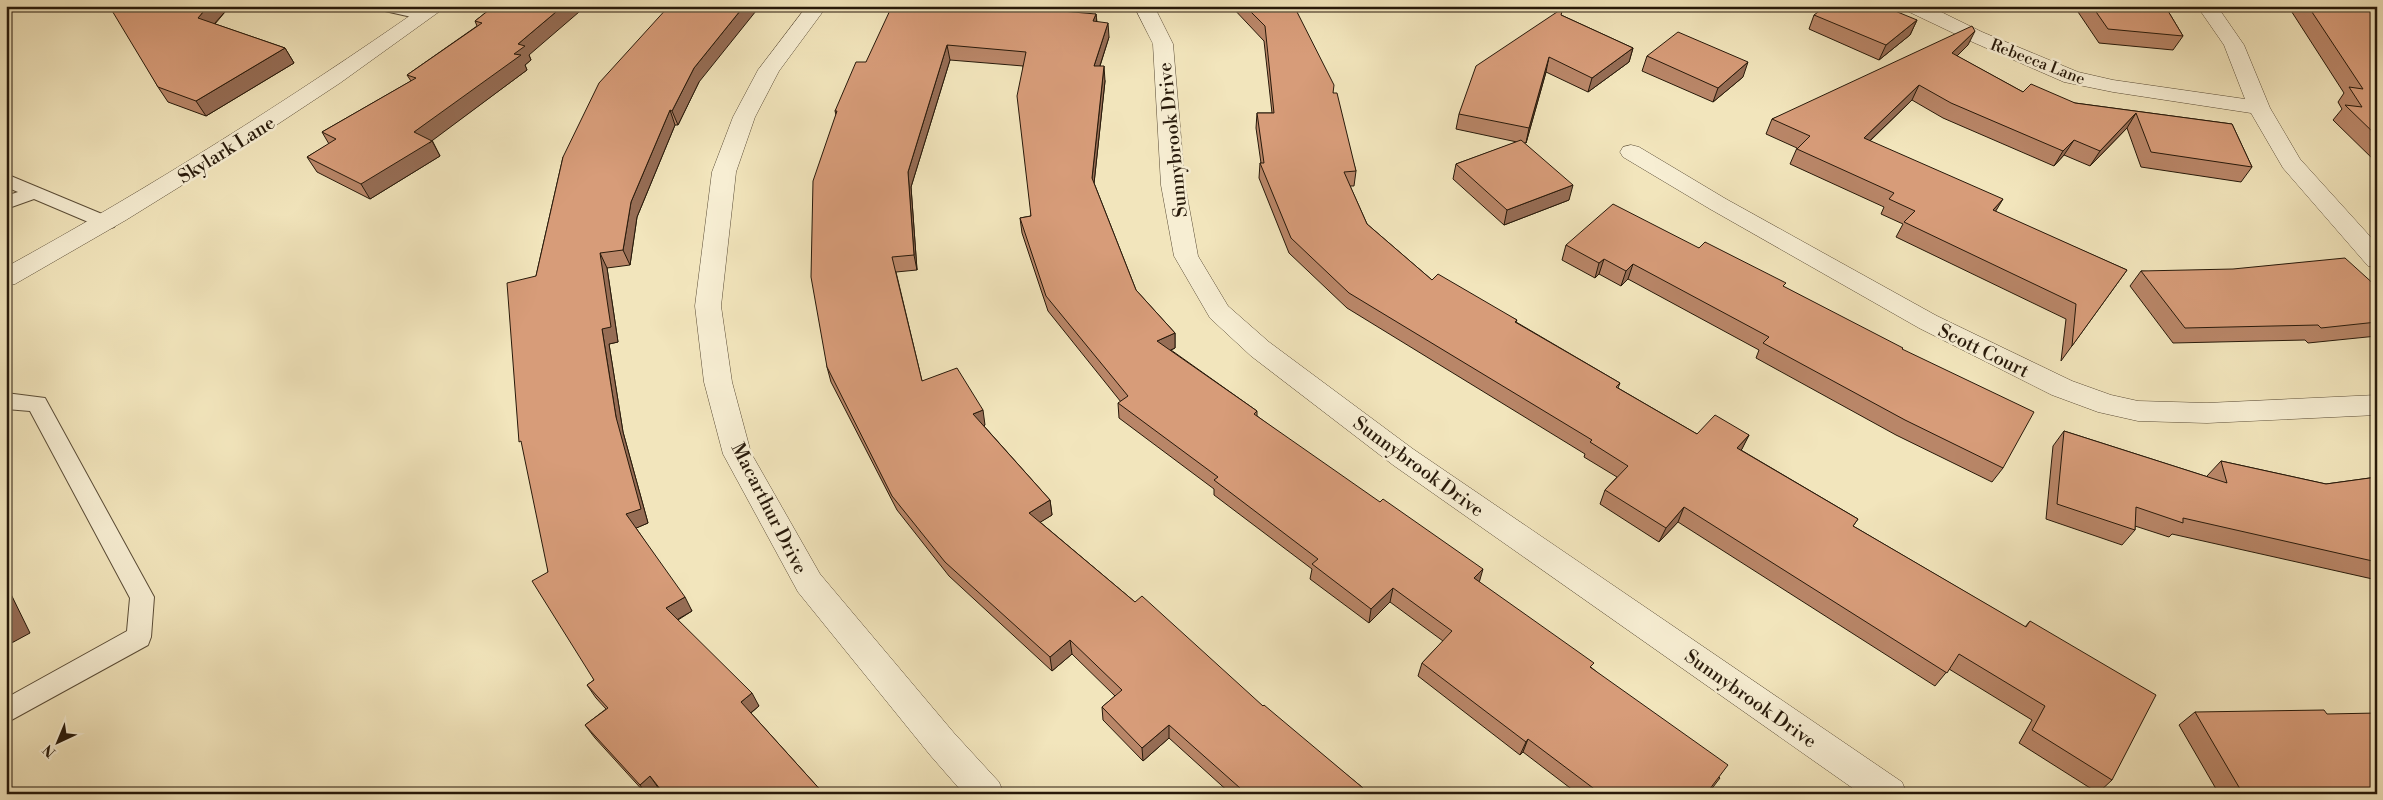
<svg xmlns="http://www.w3.org/2000/svg" width="2383" height="800" font-family="'Libre Bodoni',serif">
<style>
.lines{fill:none;stroke-linecap:round;stroke-linejoin:round}
.lane-casing{stroke:#5a4c36;stroke-width:2}
.street-casing{stroke:#5a4c36;stroke-width:1}
.lane{fill:#f7eed3;fill-rule:evenodd}
.street{fill:#f7eed3;fill-rule:evenodd}
.wall{fill:#b98668;stroke:#27190a}
.shaded-wall{fill:#966d55;stroke:#27190a}
.building{fill:#d79c79;stroke:#27190a}
.labels{text-anchor:middle;stroke-width:5;stroke-linejoin:round;paint-order:stroke}
.far-street-label{font-size:16px;fill:#27190a;stroke:#f7eed3}
.street-label{font-size:19px;fill:#27190a;stroke:#f7eed3}
</style>
<rect width="100%" height="100%" fill="#f2e5bc"/>
<filter id="stains"><feTurbulence type="fractalNoise" baseFrequency=".004" numOctaves="4"/><feColorMatrix values="0 0 0 0 .2 0 0 0 0 .09 0 0 0 0 .02 0 0 0 .5 -.17"/></filter>
<radialGradient id="worn" r=".72"><stop offset=".6" stop-color="#630" stop-opacity="0"/><stop offset="1" stop-color="#630" stop-opacity=".3"/></radialGradient>
<g class="lines">
<g class="lane-casing">
<g id="lane">
<polygon points="373,6 405,6 431,12 433,15 425,20 376,9"/>
<polygon points="6,174 114,219 116,223 114,227 107,229 100,227 34,199 6,209 6,196 18,192 6,187"/>
<polygon points="6,393 45,398 154,597 151,637 148,645 6,723 6,698 127,631 130,598 30,411 6,409"/>
</g>
</g>
<g class="street-casing">
<g id="street">
<path d="M424,6H447L340,83L234,153L126,220L15,284L6,286V267C150,188 289,100 424,6Z"/>
<polygon points="807,6 827,6 779,71 755,117 736,172 721,306 732,382 751,453 820,574 954,733 999,782 1004,794 964,794 930,755 798,592 723,454 704,382 695,306 712,172 733,117 758,70"/>
<polygon points="1134,6 1154,6 1173,44 1185,185 1198,256 1228,306 1269,342 1413,449 1902,782 1907,794 1861,794 1393,465 1251,356 1210,318 1174,256 1161,185 1153,44"/>
<polygon points="1902,6 1929,6 1982,32 2078,72 2113,80 2245,99 2224,45 2197,6 2217,6 2244,45 2270,108 2300,159 2377,244 2377,268 2368,266 2283,168 2251,113 2113,92 2064,82 1968,40 1905,10"/>
<polygon points="1631,145 1639,147 1726,199 1937,316 2072,381 2111,395 2138,401 2207,403 2377,395 2377,415 2207,423 2138,421 2098,412 2052,395 1919,328 1710,209 1623,157 1620,152 1623,147"/>
</g>
</g>
<use href="#lane" class="lane"/>
<use href="#street" class="street"/>
</g>
<g class="wall">
<polygon points="114,6 230,6 215,24 285,48 294,63 206,116 168,102 158,87"/>
<polygon points="494,6 529,55 531,60 525,65 527,70 432,140 440,156 370,199 317,172 307,157 329,144 322,132 411,81 407,75 477,26 475,21"/>
<polygon points="1231,6 1294,6 1333,93 1356,171 1354,186 1350,186 1367,224 1432,280 1517,320 1516,322 1620,383 1618,388 1697,434 1749,435 1741,450 1858,519 1853,526 2025,627 2030,621 2112,780 2098,793 2019,743 2032,720 1949,669 1935,686 1678,522 1659,542 1600,504 1605,490 1617,477 1584,457 1585,454 1347,308 1289,253 1259,178 1260,163 1261,163 1256,128 1257,113 1272,113 1264,41"/>
<polygon points="2074,6 2165,6 2183,36 2173,50 2099,43"/>
<polygon points="2288,6 2375,6 2377,9 2377,163 2333,120 2342,109 2338,102 2344,93"/>
<polygon points="1096,14 1097,22 1109,37 1100,66 1105,81 1094,183 1136,290 1175,333 1175,348 1171,350 1257,411 1257,416 1479,582 1592,668 1720,778 1710,791 1714,794 1578,794 1523,752 1520,755 1418,676 1422,663 1443,641 1390,602 1369,623 1310,579 1312,569 1214,495 1214,489 1119,418 1118,403 1121,402 1048,311 1022,233 1020,218 1031,216 1023,66 950,60 911,187 917,270 896,272 922,381 985,425 984,426 1050,500 1052,515 1040,522 1135,602 1363,788 1363,792 1365,794 1231,794 1169,738 1143,761 1103,720 1102,707 1115,696 1072,654 1052,671 949,576 897,510 831,382 827,367 836,115 835,111 866,62"/>
<polygon points="1561,15 1633,48 1629,62 1588,92 1546,72 1526,143 1524,143 1569,200 1504,225 1453,179 1456,164 1517,142 1456,129 1459,114"/>
<polygon points="1814,15 1917,20 1910,35 1879,60 1809,29"/>
<polygon points="1968,45 1957,56 2023,92 2075,103 2232,124 2252,167 2241,182 2141,167 2127,128 2090,166 2064,155 2054,166 1943,118 1912,100 1870,141 1995,212 2127,270 2061,361 2066,319 1896,237 1903,224 1881,214 1884,207 1790,164 1797,148 1766,134 1772,119"/>
<polygon points="1647,56 1743,77 1713,102 1642,71"/>
<polygon points="699,82 678,125 675,125 637,217 630,265 607,268 618,342 609,344 623,432 648,523 636,528 692,611 678,620 759,706 751,713 824,794 663,794 659,789 653,794 646,794 595,738 585,725 606,709 596,698 587,685 594,680 548,572 536,276 563,157"/>
<polygon points="1566,245 1699,248 1784,287 1902,350 2003,468 1992,482 1896,435 1756,358 1759,350 1628,279 1621,286 1599,274 1595,278 1562,260"/>
<polygon points="2141,271 2377,287 2377,336 2308,343 2305,340 2173,343 2130,286"/>
<polygon points="2064,431 2208,477 2207,476 2221,461 2326,484 2377,477 2377,580 2172,534 2169,537 2135,526 2135,530 2122,545 2046,519 2053,446"/>
<polygon points="2195,712 2377,794 2219,794 2179,725"/>
</g>
<g class="shaded-wall">
<polygon points="208,6 230,6 207,32 198,18"/>
<polygon points="563,6 586,6 529,55 531,60 525,65 527,70 429,143 432,141 440,156 370,199 361,184 414,132 514,54 518,44"/>
<polygon points="744,6 760,6 699,82 678,125 672,111 694,68"/>
<polygon points="1096,14 1097,28 1093,21"/>
<polygon points="1917,20 1910,35 1879,60 1886,45"/>
<polygon points="1108,23 1109,37 1095,81 1094,66"/>
<polygon points="1975,31 1968,45 1945,68 1952,53"/>
<polygon points="947,45 950,60 911,187 917,270 914,255 908,172"/>
<polygon points="285,48 294,63 206,116 196,101"/>
<polygon points="1633,48 1629,62 1588,92 1592,78"/>
<polygon points="1549,57 1546,72 1526,143 1529,128"/>
<polygon points="1748,62 1743,77 1713,102 1718,88"/>
<polygon points="1104,66 1105,81 1093,193 1092,178"/>
<polygon points="1919,85 1912,100 1857,153 1864,138"/>
<polygon points="670,110 675,125 637,217 630,265 623,250 631,202"/>
<polygon points="2136,113 2127,128 2090,166 2100,151"/>
<polygon points="2074,140 2064,155 2054,166 2063,151"/>
<polygon points="1573,185 1569,200 1504,225 1507,210"/>
<polygon points="2003,199 1994,214 1993,210"/>
<polygon points="600,253 607,268 618,342 609,344 623,432 648,523 634,529 626,514 616,417 602,329"/>
<polygon points="1604,259 1599,274 1595,278 1599,263"/>
<polygon points="1633,264 1628,279 1621,286 1626,271"/>
<polygon points="1175,333 1175,348 1158,356 1157,341"/>
<polygon points="983,410 985,425 976,429 973,414"/>
<polygon points="1749,435 1742,449 1730,463 1737,448"/>
<polygon points="1050,500 1052,515 1031,528 1029,513"/>
<polygon points="1684,507 1678,522 1659,542 1666,528"/>
<polygon points="1483,569 1479,583 1474,578"/>
<polygon points="6,584 30,633 6,646"/>
<polygon points="1393,588 1390,602 1369,623 1371,609"/>
<polygon points="685,597 692,611 673,622 666,608"/>
<polygon points="1070,640 1072,654 1052,671 1050,657"/>
<polygon points="752,693 759,706 748,715 741,702"/>
<polygon points="1169,725 1169,738 1143,761 1142,748"/>
<polygon points="1528,739 1523,752 1520,755 1526,742"/>
<polygon points="650,776 659,789 653,794 646,794 640,785"/>
</g>
<g class="building">
<polygon points="114,6 208,6 198,18 285,48 196,101 158,87 111,9"/>
<polygon points="494,6 563,6 518,44 525,46 514,54 521,55 414,132 432,141 361,184 307,157 336,139 322,132 416,78 407,75 482,23 475,21"/>
<polygon points="669,6 744,6 694,68 672,111 670,110 631,202 623,250 600,253 611,327 602,329 616,417 641,509 626,514 685,597 666,608 752,693 741,702 824,794 664,794 650,776 640,785 585,725 608,708 587,685 594,680 532,581 548,572 521,441 519,442 507,283 536,276 563,157 599,83"/>
<polygon points="892,6 1004,6 1096,14 1093,21 1108,23 1094,66 1104,66 1092,178 1136,290 1175,333 1157,341 1257,411 1254,414 1380,502 1383,499 1483,569 1474,578 1594,663 1590,667 1728,765 1709,790 1714,794 1601,794 1528,739 1526,742 1422,663 1452,631 1393,588 1371,609 1312,564 1318,559 1214,480 1218,477 1118,403 1128,396 1046,296 1020,218 1031,216 1017,96 1026,52 947,45 908,172 914,255 892,257 922,381 957,368 983,410 973,414 1050,500 1029,513 1135,602 1142,596 1263,706 1264,705 1363,788 1361,790 1365,794 1235,794 1240,788 1169,725 1142,748 1102,707 1122,690 1070,640 1050,657 945,562 892,496 827,367 811,277 813,181 837,111 835,111 856,62 866,62"/>
<polygon points="1245,6 1294,6 1334,85 1333,93 1337,93 1356,171 1344,172 1367,224 1432,280 1438,274 1517,320 1515,322 1620,383 1616,387 1697,434 1715,415 1749,435 1737,448 1858,519 1853,526 2026,627 2030,621 2156,695 2112,780 2032,730 2045,706 1959,654 1947,673 1684,507 1666,528 1605,490 1628,466 1590,442 1592,440 1349,293 1291,238 1260,163 1264,163 1257,113 1274,113 1265,26"/>
<polygon points="1826,6 1883,6 1917,20 1886,45 1814,15"/>
<polygon points="2092,6 2165,6 2183,36 2108,29"/>
<polygon points="2308,6 2375,6 2377,9 2377,136 2345,105 2362,107 2349,87 2363,89"/>
<polygon points="1563,8 1561,15 1633,48 1592,78 1549,57 1529,128 1459,114 1476,66"/>
<polygon points="1972,26 1975,31 1952,53 2023,92 2031,84 2075,103 2232,124 2252,167 2151,152 2136,113 2100,151 2074,140 2063,151 1951,103 1919,85 1864,138 2003,199 1993,210 2127,270 2072,346 2076,304 1904,222 1915,211 1889,199 1894,193 1797,149 1810,136 1772,119"/>
<polygon points="1678,32 1748,62 1718,88 1647,56"/>
<polygon points="1521,140 1573,185 1507,210 1456,164"/>
<polygon points="1613,204 1699,248 1705,242 1786,283 1783,286 1903,348 1902,349 2034,412 2003,468 1905,420 1763,343 1769,337 1633,264 1626,271 1604,259 1599,263 1566,245"/>
<polygon points="2345,258 2377,287 2377,322 2321,328 2318,325 2185,328 2141,271 2233,269"/>
<polygon points="2064,431 2227,483 2221,461 2326,484 2377,477 2377,562 2183,518 2183,523 2136,507 2135,530 2057,504"/>
<polygon points="2324,710 2327,714 2377,713 2377,794 2243,794 2195,712"/>
</g>
<g class="labels">
<g class="far-street-label">
<text transform="translate(2038 61) rotate(21)" y="6">Rebecca Lane</text>
</g>
<g class="street-label">
<text transform="translate(1172 140) rotate(-96)" y="7">Sunnybrook Drive</text>
<text transform="translate(226 149) rotate(-32)" y="7">Skylark Lane</text>
<text transform="translate(1984 350) rotate(26)" y="7">Scott Court</text>
<text transform="translate(1419 466) rotate(36)" y="7">Sunnybrook Drive</text>
<text transform="translate(770 508) rotate(63)" y="7">Macarthur Drive</text>
<text transform="translate(1751 698) rotate(35)" y="7">Sunnybrook Drive</text>
</g>
</g>
<rect width="2383" height="800" fill="none" stroke="#f2e5bc" stroke-width="25"/>
<rect x="8" y="8" width="2368" height="785" fill="none" stroke="#27190a" stroke-width="2.5"/>
<rect x="12" y="12" width="2358" height="775" fill="none" stroke="#27190a"/>
<g transform="translate(58 742) rotate(224)" stroke="#f7eed3" stroke-width="4" paint-order="stroke">
<path d="M0-4L9 19L0 12L-9 19Z" fill="#27190a"/>
<text y="-8" font-size="14" font-weight="bold" text-anchor="middle" fill="#27190a">N</text>
</g>
<rect width="100%" height="100%" filter="url(#stains)"/>
<rect width="100%" height="100%" fill="url(#worn)"/>
</svg>
